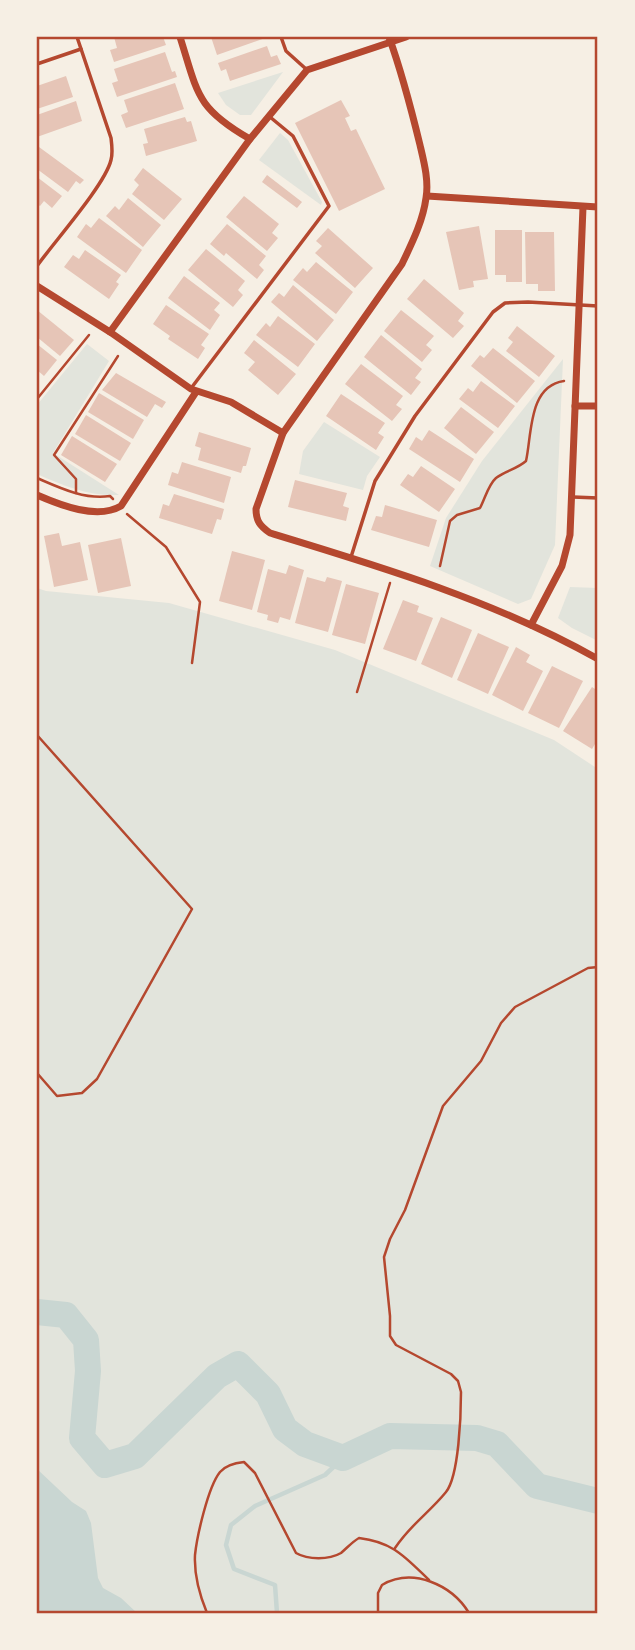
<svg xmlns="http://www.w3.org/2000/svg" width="635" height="1650" font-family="Quicksand,sans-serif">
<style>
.green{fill:#e2e4dc}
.water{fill:#c9d6d2}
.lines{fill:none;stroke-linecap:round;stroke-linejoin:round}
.stream{stroke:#c9d6d2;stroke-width:4.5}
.river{stroke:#c9d6d2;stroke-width:26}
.building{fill:#e6c5b7}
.path{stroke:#b5482f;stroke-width:2.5}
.service{stroke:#b5482f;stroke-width:3.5}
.minor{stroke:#b5482f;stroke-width:7}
.neatline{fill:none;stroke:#b5482f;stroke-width:2.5}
</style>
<rect width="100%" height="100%" fill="#f6efe4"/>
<g class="green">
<polygon points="283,72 251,115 240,115 226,105 218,93"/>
<polygon points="280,133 288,140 322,202 321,205 259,160"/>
<path d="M87,344L109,361L53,453L119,495C88,496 64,486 37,474V405Z"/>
<polygon points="563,359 555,545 531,599 518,604 430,566 446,518 482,461"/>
<polygon points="324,422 380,457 367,476 363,490 299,474 303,451"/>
<polygon points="570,587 598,588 598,641 572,628 558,618"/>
<polygon points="37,588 46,591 169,603 335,650 554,740 598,769 598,1613 37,1613"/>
</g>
<polygon class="water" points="37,1469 72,1502 86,1511 91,1523 98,1578 103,1588 121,1598 137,1613 37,1613"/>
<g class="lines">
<polyline class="stream" points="277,1613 275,1585 234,1569 226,1545 231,1525 255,1506 325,1475 343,1458"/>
<polyline class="river" points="37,1312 66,1315 86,1340 88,1371 82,1438 105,1465 135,1456 217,1376 238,1364 268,1394 285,1429 305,1444 343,1458 390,1436 477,1438 497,1444 537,1486 598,1501"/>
</g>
<g class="building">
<polygon points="114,37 163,37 166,45 114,62 110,50 117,48"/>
<polygon points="211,37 268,37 217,55"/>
<polygon points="267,46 271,57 277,55 281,64 230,81 226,69 221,71 218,63"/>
<polygon points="165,52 172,72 175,71 177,77 117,97 112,83 118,81 114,69"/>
<polygon points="66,76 73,97 37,109 37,86"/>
<polygon points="175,83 184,109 126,128 121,115 128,112 124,100"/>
<polygon points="341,100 350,116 345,118 351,131 356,129 385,189 339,211 295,123"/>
<polygon points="76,101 82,121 37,137 37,115"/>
<polygon points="185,117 187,122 191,121 197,141 146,156 143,144 148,143 144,129"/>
<polygon points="39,147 84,180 80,184 76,181 68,192 37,169"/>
<polygon points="143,168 182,199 164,220 132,194 139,185 134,180"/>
<polygon points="267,175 302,202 297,208 262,182"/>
<polygon points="37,177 62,196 52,208 44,201 40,206 37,204"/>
<polygon points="244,196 279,224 272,233 278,238 267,251 226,217"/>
<polygon points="128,198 161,225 143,247 106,216 115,206 119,210"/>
<polygon points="99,218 142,250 126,273 77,237 86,224 91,228"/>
<polygon points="227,224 266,256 259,265 264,270 257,279 226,253 224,256 210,244"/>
<polygon points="479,226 488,279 473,281 474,287 459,290 446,232"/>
<polygon points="328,228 373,268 355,288 315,253 322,246 316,241"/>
<polygon points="495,230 522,230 522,282 506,282 506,275 495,275"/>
<polygon points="525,232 554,232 555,291 538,291 538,284 526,284"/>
<polygon points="206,249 245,281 238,290 243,295 233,307 188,270"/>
<polygon points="85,250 121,275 116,282 119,284 109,299 64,267 73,255 79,259"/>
<polygon points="316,262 353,292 336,314 293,280 303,268 307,272"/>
<polygon points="184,276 220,303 214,310 220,315 210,330 168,298"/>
<polygon points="424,279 464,313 458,321 464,326 453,338 407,299"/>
<polygon points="293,285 334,320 317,341 271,302 279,293 284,297"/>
<polygon points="166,305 209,334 201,345 205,348 198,359 168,339 170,336 153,324"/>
<polygon points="37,310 74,340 60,356 37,337"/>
<polygon points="401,310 434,336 426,345 432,350 422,362 384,331"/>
<polygon points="278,316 315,344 298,367 256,335 266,323 270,327"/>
<polygon points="517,326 555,356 539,377 506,351 513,342 508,338"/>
<polygon points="381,335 422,369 415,378 421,382 411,395 364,357"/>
<polygon points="254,340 296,374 278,395 248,370 255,362 244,353"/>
<polygon points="37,344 57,360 44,376 37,370"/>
<polygon points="493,348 535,381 517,403 471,366 480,355 484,358"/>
<polygon points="361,364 403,396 396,405 402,409 392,421 345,384"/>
<polygon points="116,373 166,402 162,408 155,404 147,417 102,390"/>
<polygon points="481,381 515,406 498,428 459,399 468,388 473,392"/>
<polygon points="99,393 144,420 133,439 88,412"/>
<polygon points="341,394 385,423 378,433 384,437 376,450 326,416"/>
<polygon points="461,407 494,432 476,454 444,428"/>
<polygon points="86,415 131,443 120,461 75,434"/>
<polygon points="429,430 474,459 460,482 409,449 416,437 422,441"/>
<polygon points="199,432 251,448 246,466 243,466 241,473 198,460 201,448 195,446"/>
<polygon points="72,436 117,464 105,482 61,455"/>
<polygon points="182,462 231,477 224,503 168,485 172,472 178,474"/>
<polygon points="421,466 455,489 439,512 400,485 408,474 413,477"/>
<polygon points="295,480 347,493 343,506 349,508 346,521 288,507"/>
<polygon points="174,494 224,509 221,520 217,519 212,534 159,518 163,504 169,506"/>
<polygon points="385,505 437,520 429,547 371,530 376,516 382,517"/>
<polygon points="59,533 62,546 80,542 88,580 54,587 44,536"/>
<polygon points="121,538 131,586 98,593 88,545"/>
<polygon points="232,551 265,560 252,610 219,601"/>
<polygon points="289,565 304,570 290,620 280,617 278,623 267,620 268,615 257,612 268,569 286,574"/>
<polygon points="307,577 325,582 327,577 342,581 328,632 295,623"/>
<polygon points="346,584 379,593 365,644 332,635"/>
<polygon points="403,600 419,606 417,612 433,618 416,661 383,649"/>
<polygon points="441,617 472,630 452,678 421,664"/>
<polygon points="478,633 509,647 488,694 457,680"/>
<polygon points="516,647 530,655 526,662 543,671 523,711 492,695"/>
<polygon points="552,666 583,681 559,728 528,713"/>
<polygon points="592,687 598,691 598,739 592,749 563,731"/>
</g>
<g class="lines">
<g class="path">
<polyline points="37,399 89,335"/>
<path d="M37,478C60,488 85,500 110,496L113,499"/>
<polyline points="76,493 76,479 54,455 118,356"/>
<polyline points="127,514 166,547 200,602 192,663"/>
<path d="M440,566L450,521L457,515L480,508C485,499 488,485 496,478C505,471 517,469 526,461C532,435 528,386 564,381"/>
<polyline points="597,584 598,584"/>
<polyline points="357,692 390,583"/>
<polyline points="37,735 192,909 97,1079 82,1093 57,1096 37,1073"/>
<path d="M395,1548C411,1524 429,1513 446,1492C459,1476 461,1414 461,1392L458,1381L451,1374L396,1345L390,1336V1316L384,1257L390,1239L405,1210L443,1106L481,1061L501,1023L515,1007L588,968L598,967"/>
<path d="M207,1613C200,1596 194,1574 195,1555C197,1536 208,1487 220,1472C226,1465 234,1463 244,1462L255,1473L296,1553C308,1560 329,1560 341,1553C347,1548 352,1542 359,1538C393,1542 405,1557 429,1580"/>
<path d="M378,1613V1593L382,1585C413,1567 452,1585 469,1613"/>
</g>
<g class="service">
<polyline points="281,37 286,51 306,69"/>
<polyline points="37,64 81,49"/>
<path d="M37,266C54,242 105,185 111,160C113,153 112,146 111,138L77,37"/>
<polyline points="192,387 329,206 293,136 270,117"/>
<polyline points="573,497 598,498"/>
<polyline points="351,557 375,481 415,416 493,312 505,303 528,302 598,306"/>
</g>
<g class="minor">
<path d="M180,37C198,94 196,108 250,139"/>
<path d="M389,37C402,73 411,108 420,145C424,162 429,181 426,198C423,221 412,243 402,264L283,433L256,509C256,521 260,526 270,533C382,567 495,601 598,659"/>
<polyline points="427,196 598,207"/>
<polyline points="37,286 110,332 191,389 231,402 283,433"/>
<polyline points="110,332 250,139 307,70 406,37"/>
<polyline points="575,406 598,406"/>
<path d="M37,495C60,505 97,520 121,506L196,392"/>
<polyline points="531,625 562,566 570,535 583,207"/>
</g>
</g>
<rect width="635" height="1650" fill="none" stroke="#f6efe4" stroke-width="77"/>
<rect x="38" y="38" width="558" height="1574" class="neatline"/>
</svg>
